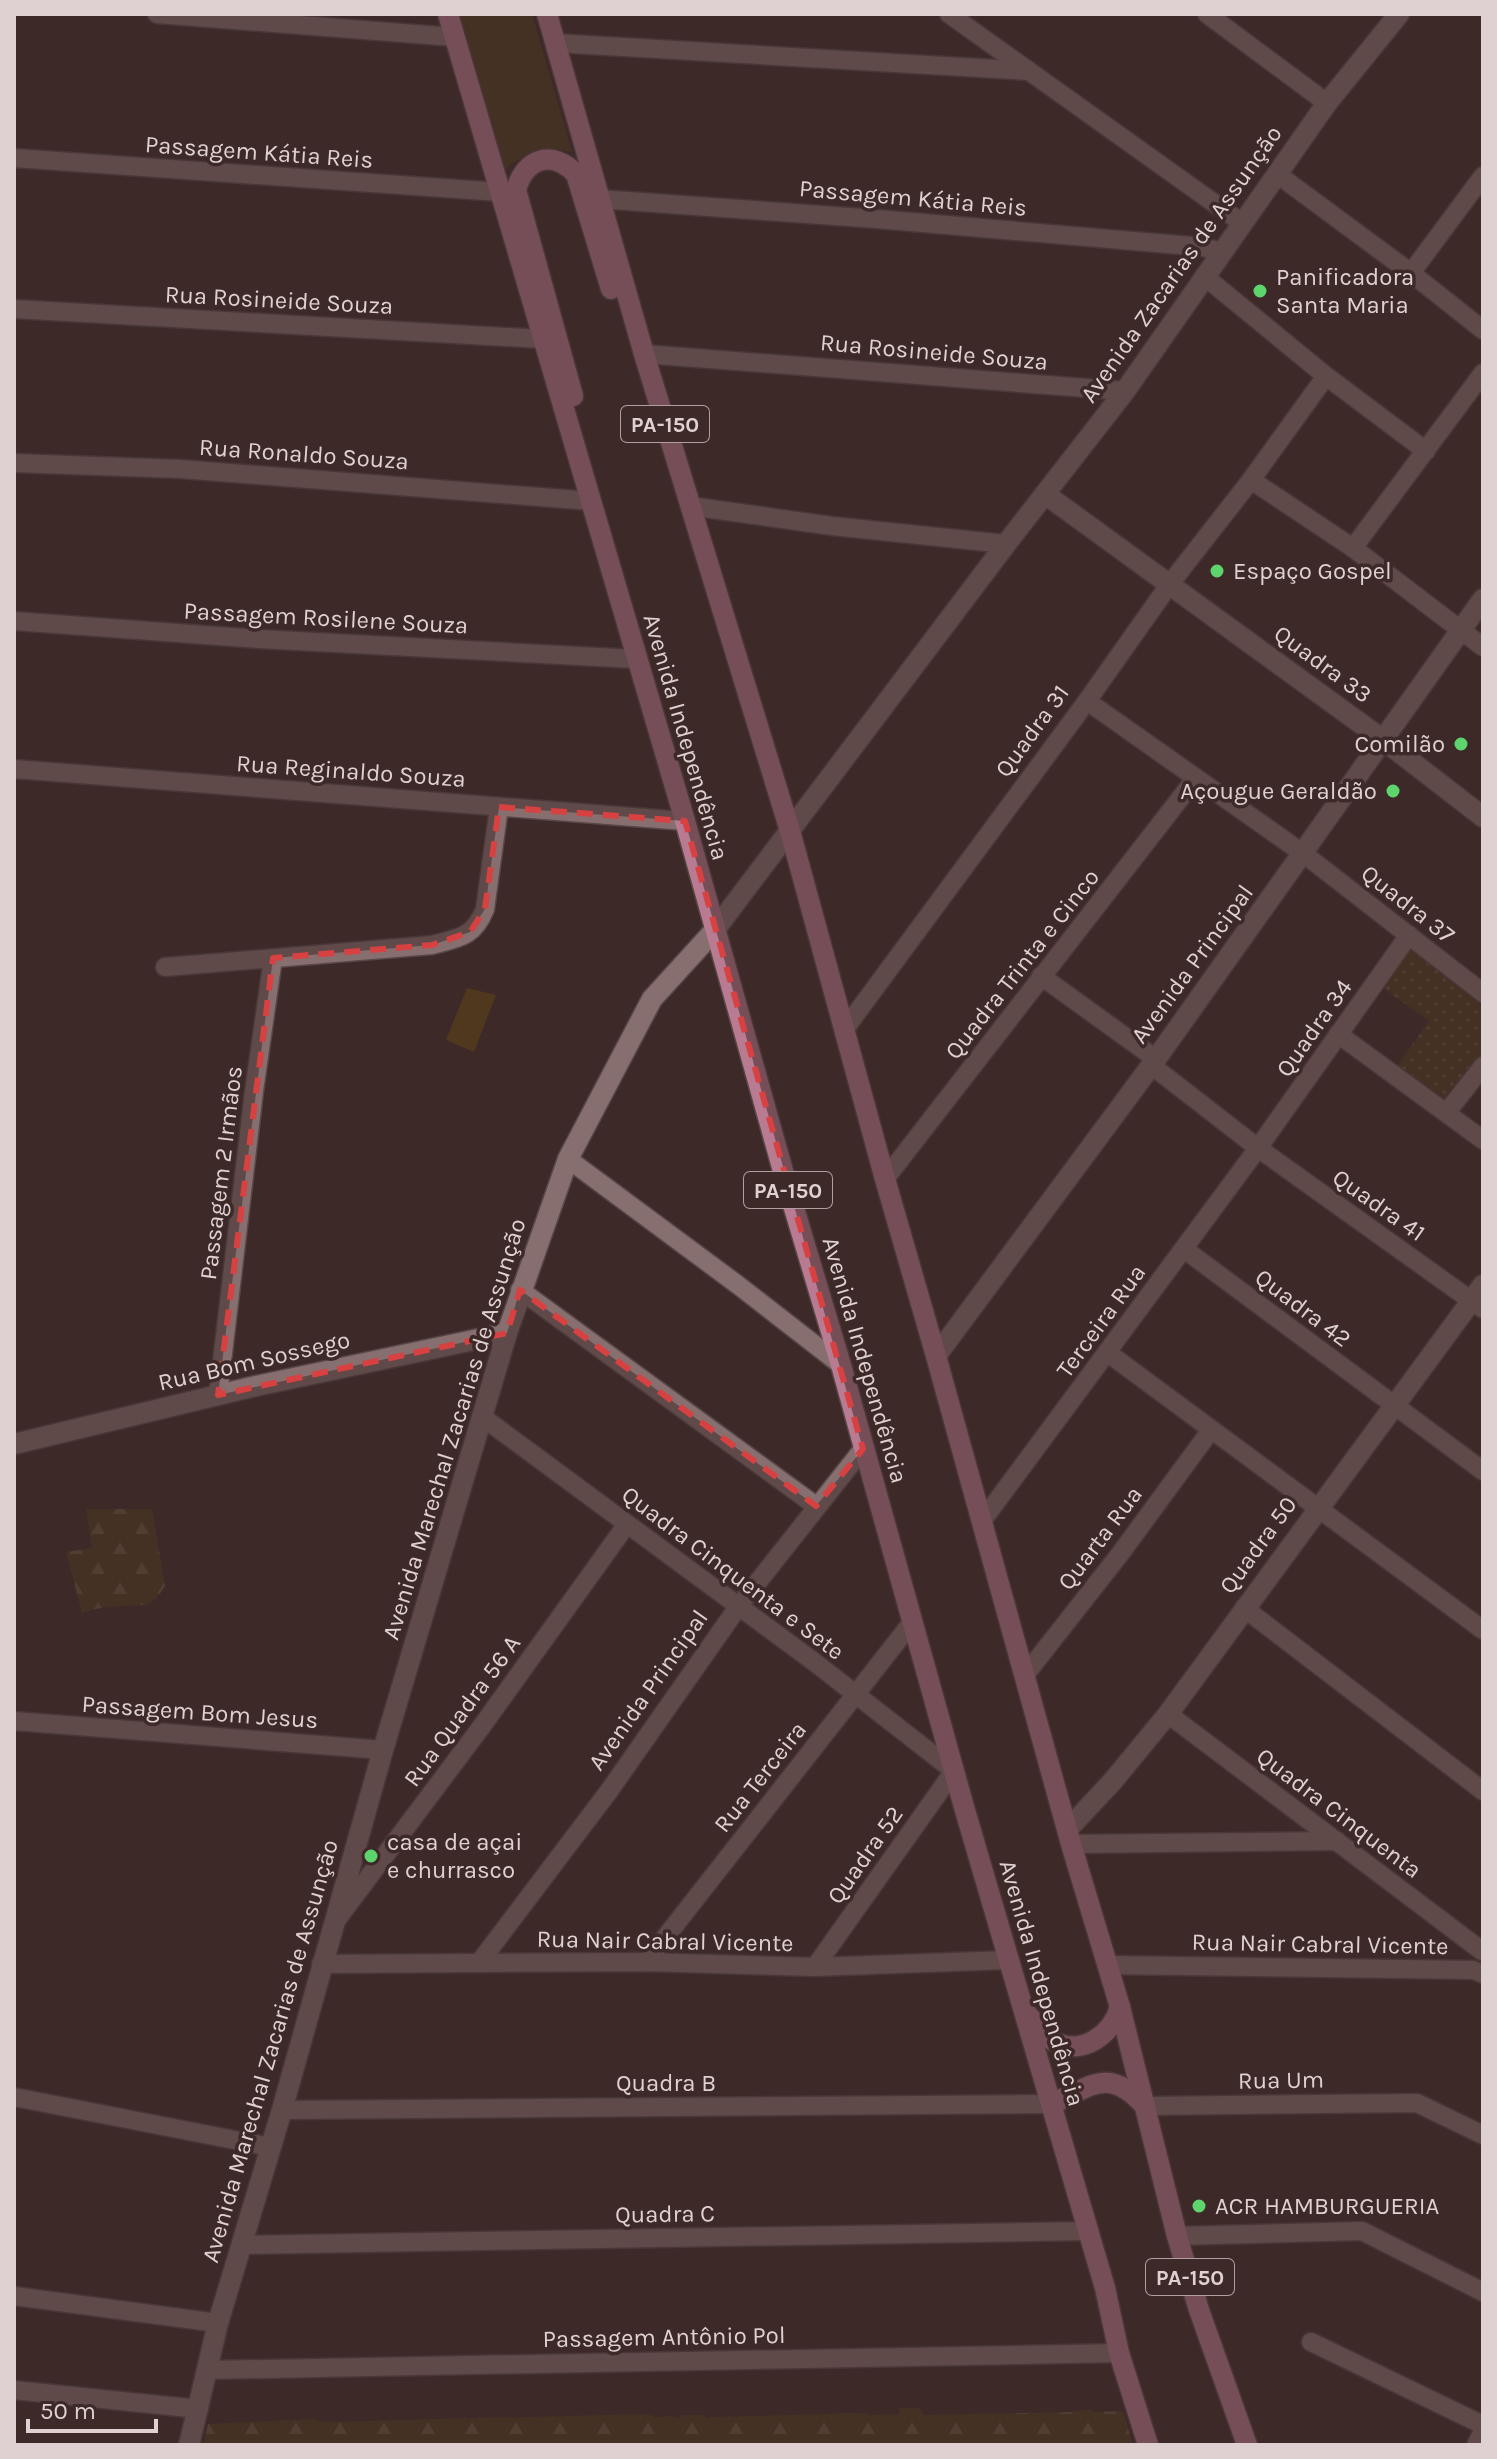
<svg xmlns="http://www.w3.org/2000/svg" width="1497" height="2459" font-family="Karla,sans-serif">
<style>
.grass{fill:#4f381d}
.forest{fill:url(#forest-firs)}
.park{fill:url(#park-dots)}
.lines{fill:none;stroke-linecap:round;stroke-linejoin:round}
.minor-casing{stroke:#584747;stroke-width:21}
.tertiary-casing{stroke:#584747;stroke-width:23}
.secondary-casing{stroke:#584747;stroke-width:23}
.primary-casing{stroke:#584747;stroke-width:23}
.minor{stroke:#886f6f;stroke-width:18}
.tertiary{stroke:#886f6f;stroke-width:20}
.secondary{stroke:#886f6f;stroke-width:20}
.primary{stroke:#b97b91;stroke-width:20}
.marked{fill:none;stroke:#d74141;stroke-width:6;stroke-dasharray:16 10;stroke-linejoin:round}
.poi-dot{fill:#5dd56c;stroke:#3e2929;stroke-width:3}
.labels{text-anchor:middle;stroke-width:7;stroke-linejoin:round;paint-order:stroke}
.shield{fill:#3e2929;stroke:#af9f9f;stroke-width:2}
.shield-label{font-size:22px;font-weight:bold;fill:#dfd1d1}
.street-label{font-size:24px;fill:#dfd1d1;stroke:#3e2929}
.poi-label{font-size:24px;fill:#dfd1d1;stroke:#3e2929;text-anchor:start}
</style>
<defs>
<pattern id="forest-firs" width="22" height="20" patternUnits="userSpaceOnUse" patternTransform="scale(2)"><rect width="22" height="20" fill="#4f381d"/><path d="M5 1l3.5 6h-7zM16 11l3.5 6h-7z" fill="#68543d"/></pattern>
<pattern id="park-dots" width="8" height="8" patternUnits="userSpaceOnUse" patternTransform="scale(2)"><rect width="8" height="8" fill="#4f381d"/><path d="M2 2h.1M6 6h.1" fill="none" stroke="#68543d" stroke-width="1.8" stroke-linecap="round"/></pattern>
</defs>
<rect width="100%" height="100%" fill="#3e2929"/>
<g class="grass">
<path d="M458,14H532L572,152C545,147 523,153 503,171Z"/>
<polygon points="467,988 496,995 474,1052 446,1040"/>
</g>
<g class="forest">
<path d="M86,1509H152L165,1586C151,1609 145,1605 121,1606C107,1606 94,1609 82,1613L66,1552L92,1548Z"/>
<polygon points="900,2408 919,2408 924,2415 1073,2412 1090,2409 1093,2412 1123,2411 1133,2445 203,2445 208,2424 315,2419 323,2422 646,2414 658,2417 672,2416 675,2418 680,2418 680,2415 703,2415 707,2419 712,2417 867,2413 869,2415 899,2414"/>
</g>
<polygon class="park" points="1408,945 1483,998 1483,1051 1445,1098 1397,1066 1429,1021 1379,985"/>
<g class="lines">
<g class="minor-casing">
<g id="minor">
<polyline points="157,14 454,37"/>
<polyline points="949,14 1242,223"/>
<polyline points="1207,14 1327,103"/>
<polyline points="555,43 1029,71"/>
<polyline points="14,158 500,192"/>
<polyline points="1277,174 1411,273 1483,330"/>
<polyline points="599,199 877,219 1203,247 1222,252"/>
<polyline points="1411,273 1483,176"/>
<polyline points="1204,276 1326,376 1426,451"/>
<polyline points="14,309 542,339"/>
<polyline points="644,354 1125,391"/>
<polyline points="14,463 180,469 591,501"/>
<polyline points="1251,480 1353,548 1483,647"/>
<polyline points="690,506 832,526 1006,544"/>
<polyline points="1353,548 1483,373"/>
<polyline points="14,621 259,639 636,659"/>
<polyline points="1087,701 1304,854 1483,993"/>
<polyline points="14,769 685,821"/>
<path d="M165,967L432,945C459,938 474,937 485,909L499,807"/>
<polyline points="1041,976 1156,1059"/>
<polyline points="844,1030 1087,701 1169,585 1251,480 1326,376"/>
<polyline points="1338,1034 1483,1140"/>
<polyline points="1151,1065 1258,1148 1483,1309"/>
<polyline points="1447,1112 1483,1066"/>
<polyline points="568,1159 738,1285 841,1365"/>
<polyline points="885,1179 1196,778"/>
<polyline points="1184,1249 1483,1471"/>
<polyline points="520,1290 816,1506"/>
<polyline points="1108,1353 1483,1630"/>
<polyline points="218,1395 254,1091 273,958"/>
<polyline points="481,1416 813,1661 954,1771 815,1967"/>
<polyline points="982,1521 1258,1148 1409,935"/>
<polyline points="1244,1608 1483,1791"/>
<polyline points="1025,1675 1120,1554 1211,1430"/>
<polyline points="1168,1714 1482,1951"/>
<polyline points="14,1721 383,1750"/>
<polyline points="1071,1844 1337,1841"/>
<polyline points="338,1918 482,1726 627,1524"/>
<polyline points="646,1962 913,1621"/>
<polyline points="479,1963 609,1791 738,1607 863,1449"/>
<polyline points="321,1964 646,1962 815,1967 1008,1960"/>
<polyline points="1107,1965 1473,1970 1483,1974"/>
<polyline points="14,2097 271,2147"/>
<polyline points="1145,2106 1417,2103 1483,2135"/>
<polyline points="282,2110 1051,2104"/>
<polyline points="1177,2236 1362,2231 1483,2292"/>
<polyline points="243,2245 1087,2231"/>
<polyline points="14,2296 218,2323"/>
<polyline points="1311,2342 1483,2425"/>
<polyline points="208,2370 1119,2353"/>
<polyline points="14,2390 199,2409"/>
<polyline points="1476,2445 1483,2431"/>
</g>
</g>
<g class="tertiary-casing">
<g id="tertiary">
<polyline points="1045,494 1382,739 1483,817"/>
<polyline points="936,1356 1156,1059 1483,599"/>
<polyline points="1068,1829 1112,1782 1168,1714 1483,1285"/>
</g>
</g>
<g class="secondary-casing">
<g id="secondary">
<polyline points="14,1444 256,1386 507,1333"/>
<polyline points="189,2445 218,2323 282,2110 383,1750 507,1333 568,1159 652,999 714,931 1006,544 1125,391 1327,103 1399,14"/>
</g>
</g>
<g class="primary-casing">
<g id="primary">
<polyline points="448,14 685,821 785,1178 841,1365 964,1807 1105,2288 1119,2353 1148,2445"/>
<polyline points="547,14 644,354 790,831 885,1179 936,1356 1071,1844 1120,2007 1177,2236 1199,2310 1247,2445"/>
<path d="M573,396L516,190C525,158 552,149 576,174L611,289"/>
<path d="M1027,2014C1035,2023 1043,2036 1055,2042C1083,2056 1112,2034 1120,2007"/>
<path d="M1051,2104C1091,2087 1108,2065 1145,2106"/>
</g>
</g>
<use href="#minor" class="minor"/>
<use href="#tertiary" class="tertiary"/>
<use href="#secondary" class="secondary"/>
<use href="#primary" class="primary"/>
</g>
<path d="M0 0H1497V2459H0ZM499,807L685,821L863,1449L816,1506L520,1290L507,1333L218,1395L273,958L432,945L470,932L485,909Z" fill="#3e2929" fill-opacity=".55" fill-rule="evenodd"/>
<path class="marked" d="M499,807L685,821L863,1449L816,1506L520,1290L507,1333L218,1395L273,958L432,945L470,932L485,909Z"/>
<g class="poi-dot">
<circle cx="1260" cy="291" r="8"/>
<circle cx="1217" cy="571" r="8"/>
<circle cx="1461" cy="744" r="8"/>
<circle cx="1393" cy="791" r="8"/>
<circle cx="371" cy="1856" r="8"/>
<circle cx="1199" cy="2206" r="8"/>
</g>
<g class="labels">
<g class="shield">
<rect x="621" y="406" width="88" height="36" rx="6"/>
<rect x="744" y="1172" width="88" height="36" rx="6"/>
<rect x="1146" y="2259" width="88" height="36" rx="6"/>
</g>
<g class="shield-label">
<text x="665" y="432">PA-150</text>
<text x="788" y="1198">PA-150</text>
<text x="1190" y="2285">PA-150</text>
</g>
<g class="street-label">
<text transform="translate(259 152) rotate(4)" y="8">Passagem Kátia Reis</text>
<text transform="translate(913 198) rotate(5)" y="8">Passagem Kátia Reis</text>
<text transform="translate(1181 264) rotate(-55)" y="8">Avenida Zacarias de Assunção</text>
<text transform="translate(279 300) rotate(3)" y="8">Rua Rosineide Souza</text>
<text transform="translate(934 352) rotate(5)" y="8">Rua Rosineide Souza</text>
<text transform="translate(304 454) rotate(4)" y="8">Rua Ronaldo Souza</text>
<text transform="translate(326 618) rotate(3)" y="8">Passagem Rosilene Souza</text>
<text transform="translate(1323 664) rotate(36)" y="8">Quadra 33</text>
<text transform="translate(1032 731) rotate(-54)" y="8">Quadra 31</text>
<text transform="translate(686 737) rotate(74)" y="8">Avenida Independência</text>
<text transform="translate(351 771) rotate(4)" y="8">Rua Reginaldo Souza</text>
<text transform="translate(1408 904) rotate(38)" y="8">Quadra 37</text>
<text transform="translate(1022 964) rotate(-52)" y="8">Quadra Trinta e Cinco</text>
<text transform="translate(1192 964) rotate(-54)" y="8">Avenida Principal</text>
<text transform="translate(1314 1028) rotate(-55)" y="8">Quadra 34</text>
<text transform="translate(221 1173) rotate(-83)" y="8">Passagem 2 Irmãos</text>
<text transform="translate(1379 1205) rotate(35)" y="8">Quadra 41</text>
<text transform="translate(1303 1308) rotate(37)" y="8">Quadra 42</text>
<text transform="translate(1101 1321) rotate(-54)" y="8">Terceira Rua</text>
<text transform="translate(865 1360) rotate(74)" y="8">Avenida Independência</text>
<text transform="translate(254 1361) rotate(-13)" y="8">Rua Bom Sossego</text>
<text transform="translate(454 1429) rotate(-73)" y="8">Avenida Marechal Zacarias de Assunção</text>
<text transform="translate(1100 1538) rotate(-53)" y="8">Quarta Rua</text>
<text transform="translate(1258 1545) rotate(-54)" y="8">Quadra 50</text>
<text transform="translate(733 1573) rotate(37)" y="8">Quadra Cinquenta e Sete</text>
<text transform="translate(648 1690) rotate(-55)" y="8">Avenida Principal</text>
<text transform="translate(462 1711) rotate(-54)" y="8">Rua Quadra 56 A</text>
<text transform="translate(200 1712) rotate(4)" y="8">Passagem Bom Jesus</text>
<text transform="translate(760 1777) rotate(-52)" y="8">Rua Terceira</text>
<text transform="translate(1339 1813) rotate(37)" y="8">Quadra Cinquenta</text>
<text transform="translate(865 1855) rotate(-55)" y="8">Quadra 52</text>
<text transform="translate(665 1941) rotate(1)" y="8">Rua Nair Cabral Vicente</text>
<text transform="translate(1320 1944) rotate(1)" y="8">Rua Nair Cabral Vicente</text>
<text transform="translate(1042 1983) rotate(74)" y="8">Avenida Independência</text>
<text transform="translate(270 2051) rotate(-74)" y="8">Avenida Marechal Zacarias de Assunção</text>
<text transform="translate(1281 2080) rotate(-1)" y="8">Rua Um</text>
<text x="666" y="2091">Quadra B</text>
<text transform="translate(665 2214) rotate(-1)" y="8">Quadra C</text>
<text transform="translate(664 2337) rotate(-1)" y="8">Passagem Antônio Pol</text>
</g>
<g class="poi-label">
<text x="1276" y="285">Panificadora<tspan x="1276" dy="28">Santa Maria</tspan></text>
<text x="1233" y="579">Espaço Gospel</text>
<text x="1445" y="752" text-anchor="end">Comilão</text>
<text x="1377" y="799" text-anchor="end">Açougue Geraldão</text>
<text x="387" y="1850">casa de açai<tspan x="387" dy="28">e churrasco</tspan></text>
<text x="1215" y="2214">ACR HAMBURGUERIA</text>
</g>
</g>
<rect width="1497" height="2459" fill="none" stroke="#dfd1d1" stroke-width="32"/>
<path d="M28 2419v12h128v-12" fill="none" stroke="#dfd1d1" stroke-width="4"/>
<text x="40" y="2419" font-size="24" fill="#dfd1d1" stroke="#3e2929" stroke-width="6" paint-order="stroke">50 m</text>
</svg>
